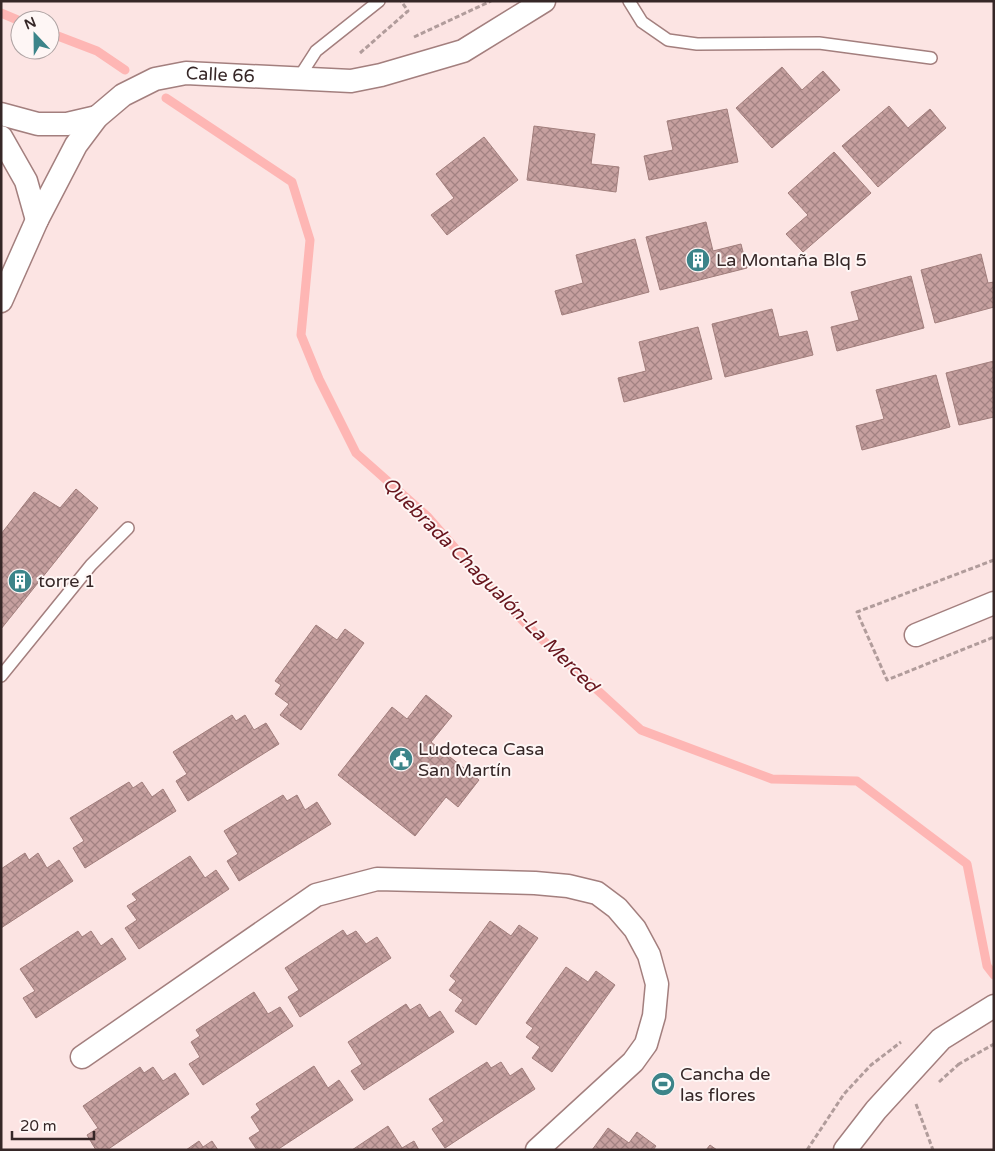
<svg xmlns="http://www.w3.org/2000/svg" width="995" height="1151" font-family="'Varela Round',sans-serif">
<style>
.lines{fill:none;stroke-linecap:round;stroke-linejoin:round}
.stream{stroke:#feb6b4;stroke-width:9}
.building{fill:url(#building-cross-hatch);stroke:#a17e7c}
.lane-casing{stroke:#a37f7e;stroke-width:14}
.street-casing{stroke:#a37f7e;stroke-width:25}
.path{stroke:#b19c9b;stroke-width:3;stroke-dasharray:5 2.5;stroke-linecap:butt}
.lane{stroke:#fff;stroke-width:11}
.street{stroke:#fff;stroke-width:22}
.labels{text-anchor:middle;stroke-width:4;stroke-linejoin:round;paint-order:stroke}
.street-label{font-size:18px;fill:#362727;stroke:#fef6f5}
.poi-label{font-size:18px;fill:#362727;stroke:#fef6f5;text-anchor:start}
.water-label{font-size:19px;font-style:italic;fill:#67151d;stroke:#fef6f5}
</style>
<defs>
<pattern id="building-cross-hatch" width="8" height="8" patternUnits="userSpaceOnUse" patternTransform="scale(1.25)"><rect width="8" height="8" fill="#c6a09f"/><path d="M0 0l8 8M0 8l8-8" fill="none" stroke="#a28282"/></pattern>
</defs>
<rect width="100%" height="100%" fill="#fce4e3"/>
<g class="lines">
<g class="stream">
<polyline points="1,13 20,21"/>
<polyline points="50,33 97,51 125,70"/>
<polyline points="166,98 292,182 310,240 301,335 319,379 356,453 427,516 481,578 534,632 641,730 772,779 857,781 967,864 987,966 994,975"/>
</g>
</g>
<g class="building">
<polygon points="782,67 802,90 823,71 840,90 772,148 736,108"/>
<polygon points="889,106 908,128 930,109 946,128 878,187 842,146"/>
<polygon points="727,109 738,162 649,180 644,156 673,150 667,121"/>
<polygon points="534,126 595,134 591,164 619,167 616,192 527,180"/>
<polygon points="484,137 518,180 447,235 431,215 454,198 436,174"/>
<polygon points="834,152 871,193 803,252 786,234 808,215 788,193"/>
<polygon points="706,222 713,251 741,244 747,268 660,290 646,237"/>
<polygon points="635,239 649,292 562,315 555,291 583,283 576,255"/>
<polygon points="981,254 988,283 994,282 994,307 935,323 921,270"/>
<polygon points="911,276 924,328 837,351 831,327 859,320 851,292"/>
<polygon points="772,309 779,337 807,331 813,355 725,377 712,324"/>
<polygon points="698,327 712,379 624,402 618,378 646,371 639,342"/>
<polygon points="994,361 994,417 959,425 946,373"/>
<polygon points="936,375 950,427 862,450 856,426 884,419 876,390"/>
<polygon points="76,489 98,508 1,629 1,534 34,492 60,508"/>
<polygon points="316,625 337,640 345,629 364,643 301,730 280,715 289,704 275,694 281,685 275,681"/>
<polygon points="426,695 452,716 431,742 479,780 458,807 446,797 415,836 338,775 392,707 407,719"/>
<polygon points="232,715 236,721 245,715 254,730 266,723 279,744 188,801 176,781 187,774 173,752"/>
<polygon points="129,782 133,788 142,782 152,797 163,789 176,811 85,868 73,848 84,841 70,818"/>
<polygon points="283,795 287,801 297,795 305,810 317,802 331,824 239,881 227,861 238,854 224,831"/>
<polygon points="25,853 29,860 38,853 47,868 59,860 73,881 1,928 1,869"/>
<polygon points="190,856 205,878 216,870 229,889 139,949 125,928 137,920 127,906 137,900 132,894"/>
<polygon points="490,921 511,936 519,925 538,938 476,1025 455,1011 463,1000 449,990 456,981 450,976"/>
<polygon points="343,930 347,936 356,931 366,944 377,937 391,958 300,1017 288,997 299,990 285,968"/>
<polygon points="78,931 82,937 91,931 101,946 112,938 126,959 36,1018 23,998 35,991 20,969"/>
<polygon points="566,967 588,982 596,971 615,985 552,1072 532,1058 540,1047 526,1037 533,1028 526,1023"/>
<polygon points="254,992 268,1014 280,1007 293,1026 203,1085 189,1064 200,1057 191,1042 200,1036 196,1030"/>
<polygon points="406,1004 410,1010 420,1004 429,1018 440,1011 454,1032 364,1090 351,1071 362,1064 348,1042"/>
<polygon points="487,1062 491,1068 501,1062 510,1076 522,1068 535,1089 445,1148 432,1129 444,1121 429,1099"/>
<polygon points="314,1066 328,1088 339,1080 353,1100 277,1150 257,1150 249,1138 260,1131 251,1117 260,1110 256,1104"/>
<polygon points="140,1067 144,1073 153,1067 163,1081 175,1073 189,1094 107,1150 96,1150 87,1135 98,1128 83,1106"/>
<polygon points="388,1126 402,1148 414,1141 419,1150 352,1150"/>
<polygon points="608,1128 629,1143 637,1132 656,1146 653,1150 592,1150"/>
<polygon points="199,1141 203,1147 212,1141 218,1150 186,1150"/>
<polygon points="710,1145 717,1150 706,1150"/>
</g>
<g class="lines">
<g class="lane-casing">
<g id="lane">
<polyline points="629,1 642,22 668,40 697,44 819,43 931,58"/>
<polyline points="298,79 316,51 379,1"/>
<polyline points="1,676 91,565 128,528"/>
</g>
</g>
<g class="street-casing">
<g id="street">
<polyline points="1,114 38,124 67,124 97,117"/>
<polyline points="1,137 26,181 37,220"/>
<path id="s1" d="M1,301L37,220L76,145L97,117L123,95L155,79L186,73L351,81L381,75L463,51L544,1"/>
<polyline points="916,635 994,603"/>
<polyline points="82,1057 316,895 377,879 535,883 568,886 597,893 617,908 635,929 649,955 657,984 654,1016 646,1044 633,1062 537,1150"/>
<polyline points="845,1150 876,1110 941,1039 994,1006"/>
</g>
</g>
<g class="path">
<polyline points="414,37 491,1"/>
<polyline points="360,53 408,11 401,1"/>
<polyline points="994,560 857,612 887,680 994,637"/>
<polyline points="958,1063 959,1064 994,1044"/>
<polyline points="939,1082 959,1064"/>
<polyline points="916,1104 933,1150"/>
<polyline points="807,1150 844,1094 871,1065 901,1042"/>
</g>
<use href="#lane" class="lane"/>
<use href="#street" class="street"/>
</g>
<defs>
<g id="building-disc" transform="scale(1.25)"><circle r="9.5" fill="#3c8489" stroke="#fef6f5"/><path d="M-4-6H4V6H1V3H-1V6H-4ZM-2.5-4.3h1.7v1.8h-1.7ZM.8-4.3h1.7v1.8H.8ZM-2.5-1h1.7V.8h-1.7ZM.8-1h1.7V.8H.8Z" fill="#fff"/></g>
<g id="civic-disc" transform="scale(1.25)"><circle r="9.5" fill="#3c8489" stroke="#fef6f5"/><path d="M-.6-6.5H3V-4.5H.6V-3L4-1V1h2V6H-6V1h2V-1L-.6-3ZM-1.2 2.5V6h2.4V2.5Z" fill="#fff"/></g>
<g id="stadium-disc" transform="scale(1.25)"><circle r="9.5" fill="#3c8489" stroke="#fef6f5"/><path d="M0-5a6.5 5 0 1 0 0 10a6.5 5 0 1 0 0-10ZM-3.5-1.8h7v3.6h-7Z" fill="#fff"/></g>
</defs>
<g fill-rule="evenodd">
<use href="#building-disc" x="698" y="260"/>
<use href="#building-disc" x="20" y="581"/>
<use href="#civic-disc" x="401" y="759"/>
<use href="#stadium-disc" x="663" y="1084"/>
</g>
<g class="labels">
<g class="street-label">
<text dy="6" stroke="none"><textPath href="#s1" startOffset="344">Calle 66</textPath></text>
</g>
<g class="poi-label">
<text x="716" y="266">La Montaña Blq 5</text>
<text x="38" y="587">torre 1</text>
<text x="418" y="755">Ludoteca Casa<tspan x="418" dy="21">San Martín</tspan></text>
<text x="680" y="1080">Cancha de<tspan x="680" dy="21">las flores</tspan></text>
</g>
<g class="water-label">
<text transform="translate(491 584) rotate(45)" y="7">Quebrada Chagualón-La Merced</text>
</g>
</g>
<rect width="995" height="1151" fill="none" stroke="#362727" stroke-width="5"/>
<g transform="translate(35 35) rotate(338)"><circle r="24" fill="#fef6f5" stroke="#aea3a3"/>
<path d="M0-4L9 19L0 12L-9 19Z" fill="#3c8489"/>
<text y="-8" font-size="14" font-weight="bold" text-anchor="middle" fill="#362727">N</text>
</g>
<path d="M12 1131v8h82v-8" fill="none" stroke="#362727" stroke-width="2.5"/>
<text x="20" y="1131" font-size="15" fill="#362727" stroke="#fef6f5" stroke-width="4" paint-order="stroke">20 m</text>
</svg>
